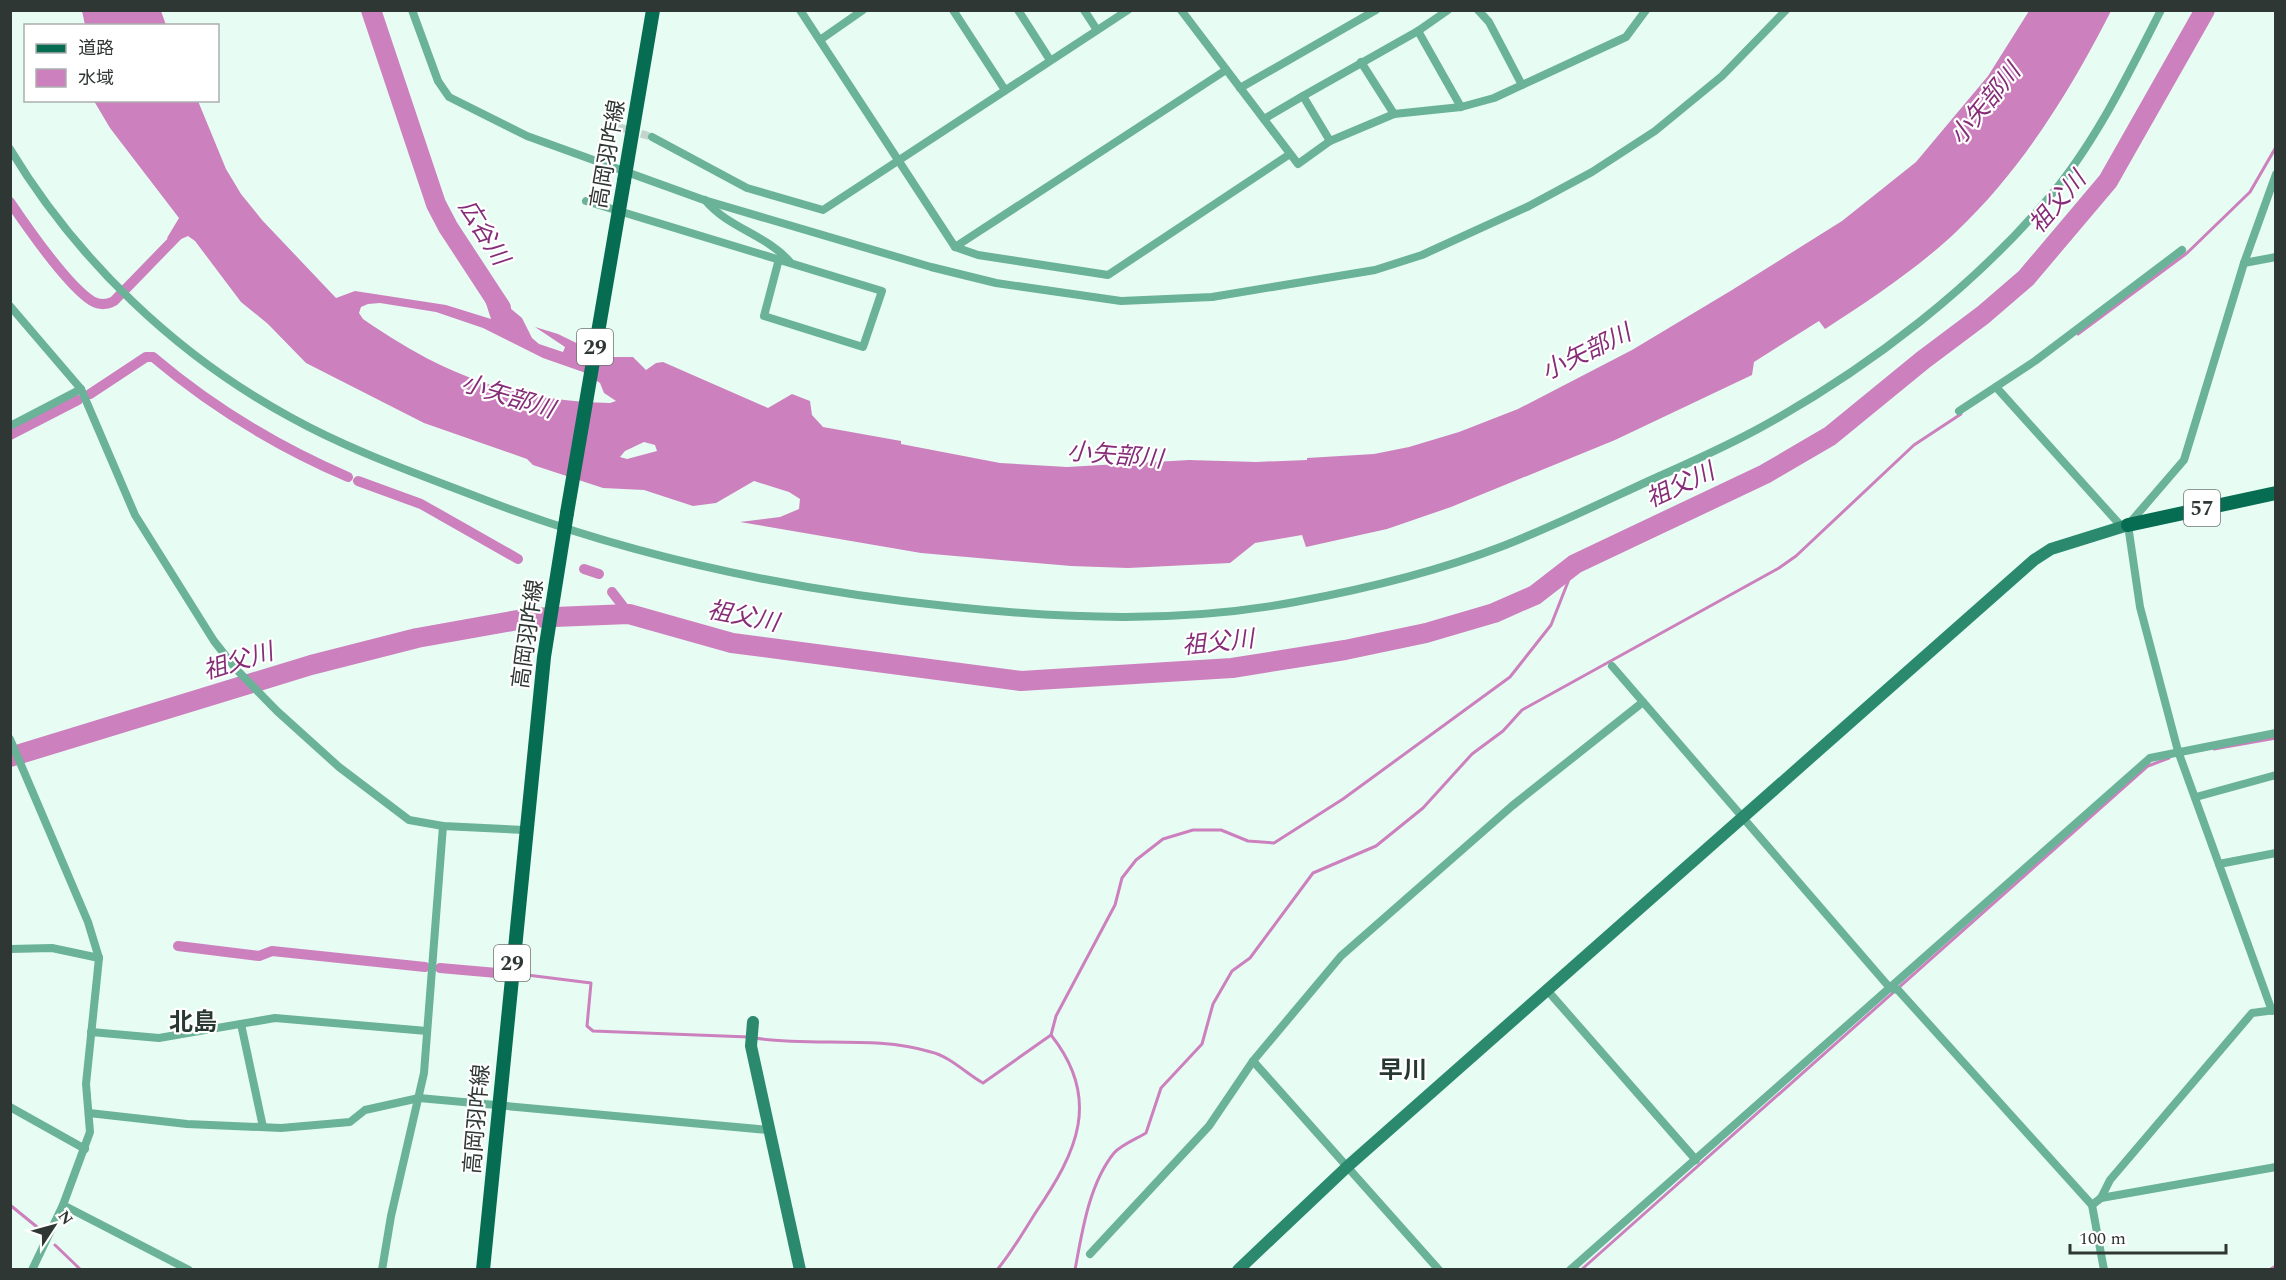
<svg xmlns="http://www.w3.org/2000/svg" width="2286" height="1280" font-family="Spectral,'Noto Sans JP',serif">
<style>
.water{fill:#cc80bd;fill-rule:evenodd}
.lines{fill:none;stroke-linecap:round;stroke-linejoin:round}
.stream{stroke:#cc80bd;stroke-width:3}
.canal{stroke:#cc80bd;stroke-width:10}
.river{stroke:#cc80bd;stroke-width:20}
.street-tunnel{stroke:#c2d5cd;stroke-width:8;stroke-dasharray:8 4;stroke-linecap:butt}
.street{stroke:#6ab298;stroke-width:8}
.secondary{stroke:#2b8a6e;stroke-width:12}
.primary{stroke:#066c52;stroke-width:14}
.primary-bridge{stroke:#066c52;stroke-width:14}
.labels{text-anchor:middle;stroke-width:4.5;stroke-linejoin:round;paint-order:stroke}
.shield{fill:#fff;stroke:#6d7371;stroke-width:1.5}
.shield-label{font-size:21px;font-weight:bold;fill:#2f3734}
.street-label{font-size:22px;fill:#2f3734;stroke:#fff}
.water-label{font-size:24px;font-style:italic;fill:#862d78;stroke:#fff}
.neighbourhood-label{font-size:24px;font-weight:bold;fill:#273731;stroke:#fff}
</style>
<rect width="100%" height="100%" fill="#e7fcf3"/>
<g class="water">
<polygon points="82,11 161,11 166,25 85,25"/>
<path d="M2029,11H2111C2070,91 2023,168 1957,231C1918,268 1870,300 1825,329L1819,321L1754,362L1752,375L1615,440L1451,507L1387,529L1306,547L1302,535L1255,543L1230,563L1128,568L1071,566L921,553L740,522L780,517L799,509L800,499L789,492L754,481L716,503L693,506L644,490L603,488L533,465L527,459L424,423L306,363L268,324L241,302L195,241L188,236L172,243L167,238L179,218L110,128L94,101H198L226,169L241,194L262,220L336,298L355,291L446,305L491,319L482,291L494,283L510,308L522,318L532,338L539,344L563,352L565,347L535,327L558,334L605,357H633L646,370L656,363L663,362L768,408L792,394L810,401L812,415L823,427L901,441V444L1000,463L1067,467L1189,460L1256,462L1307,460V458L1374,454L1409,447L1459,432L1518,409L1632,350L1732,290L1842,221L1916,162L1988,76ZM380,303L436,312L483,328L543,358L583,372L600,383L604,393L616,401L610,403C511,401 444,375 363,319L359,313L361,307L368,304ZM644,442L655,445L657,451L627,459L620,457L625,451Z"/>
</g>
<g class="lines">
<g class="stream">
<polyline points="2078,334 2187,253 2250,192 2276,147"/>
<polyline points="2214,749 2276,738"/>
<polyline points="527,975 591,983 587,1026 593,1031 749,1037"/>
<path d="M755,1038C813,1047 874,1035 931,1052C949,1056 967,1074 983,1083L1051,1035L1056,1016L1115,905L1122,878L1136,860L1163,839L1193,830H1221L1248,841L1274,843L1343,799L1510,677L1551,625L1575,564"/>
<polyline points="10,1205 42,1231"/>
<polyline points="55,1245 81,1270"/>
<path d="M997,1270C1012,1252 1024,1231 1036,1212C1077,1152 1102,1099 1051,1035"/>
<path d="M1075,1270C1082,1232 1089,1184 1114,1153C1121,1145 1136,1139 1146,1133L1161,1088L1202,1044L1213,1004L1232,971L1250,958L1313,873L1376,846L1423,808L1472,754L1503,731L1522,710L1779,568L1796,556L1914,445L1961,414"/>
<polyline points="1581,1270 2148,766 2169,758"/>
<polyline points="2269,1270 2276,1266"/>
</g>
<g class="canal">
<path d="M10,202C27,227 68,286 92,301C99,305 107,305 114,301L181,232"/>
<path d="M90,394L146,357H153C212,407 276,446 348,477"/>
<polyline points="10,435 78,400"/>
<polyline points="358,481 421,504 518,559"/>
<polyline points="584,569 599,574"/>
<polyline points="612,592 629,614"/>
<polyline points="178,946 259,956 272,951 425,967"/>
<polyline points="440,968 497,973"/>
</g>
<g class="river">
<polyline points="371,10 436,204 448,227 501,308"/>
<polyline points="10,757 311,665 417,638 529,618 629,614 732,643 1021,681 1232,668 1345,650 1426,633 1494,613 1535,595 1575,564 1765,474 1830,436 1923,360 1983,315 2026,278 2108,181 2205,10"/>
</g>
<polyline class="street-tunnel" points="618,127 652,137"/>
<g class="street">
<polyline points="412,10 438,81 449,97 527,136 704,200 931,267 996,283 1121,301 1212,297 1375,270 1422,255 1529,206 1592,172 1655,131 1722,76 1786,10"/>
<polyline points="800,10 955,247 978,255 1108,275 1290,154"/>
<polyline points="953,10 1005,90"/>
<polyline points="1018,10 1050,60"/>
<polyline points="1084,10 1097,30"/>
<polyline points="1181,10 1298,164 1330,141 1394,114 1461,107 1494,98 1626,37 1646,10"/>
<polyline points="1478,10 1489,22 1522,85"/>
<polyline points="1418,31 1461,107"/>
<polyline points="820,40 863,10"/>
<polyline points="1361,62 1394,114"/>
<polyline points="1240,88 1376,10"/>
<polyline points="1303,96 1418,31 1448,10"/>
<polyline points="1264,119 1303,96 1330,141"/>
<polyline points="652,137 747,188 823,210 1128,10"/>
<path d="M10,149C77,260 176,355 290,417C353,452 421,475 488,501C637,558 796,591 955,607C1069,619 1182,623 1295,602C1365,589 1436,572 1503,546C1554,526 1603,502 1653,479C1691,462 1730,445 1767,424C1871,366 1974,287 2051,195C2096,141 2129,73 2161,10"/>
<path d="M705,200C728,228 767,235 790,262"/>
<polyline points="586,201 882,291 863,347 764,316 779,259"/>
<polyline points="955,247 1226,70"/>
<polyline points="2244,263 2276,257"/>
<polyline points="10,306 81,389 135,515 214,641 236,669 277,711 339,767 409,820 443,826 525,830"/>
<polyline points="1996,387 2122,527"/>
<polyline points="1959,411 2035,361 2182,250"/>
<polyline points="10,426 81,389"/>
<polyline points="1612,666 1890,988 1898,990 2092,1205 2104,1270"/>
<polyline points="10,739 88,922 99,958 86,1084 90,1132 63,1205 32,1270"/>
<polyline points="2196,797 2276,775"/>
<polyline points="2219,864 2276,853"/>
<polyline points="10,949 52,948 99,958"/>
<polyline points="1547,990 1696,1160"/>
<polyline points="2272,1011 2178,751 2140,607 2128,525 2184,460 2244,263 2276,174"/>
<polyline points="241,1024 263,1127"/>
<polyline points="91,1032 159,1038 275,1018 427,1031"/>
<polyline points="1253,1061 1439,1270"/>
<polyline points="10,1107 85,1149"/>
<polyline points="89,1113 187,1124 281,1128 350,1122 365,1110 419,1098 768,1130"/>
<polyline points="2101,1198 2276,1167"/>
<polyline points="63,1205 189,1270"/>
<polyline points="2092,1205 2101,1198 2110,1180 2252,1013 2275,1010"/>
<polyline points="1090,1254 1209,1126 1253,1061 1341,956 1512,806 1643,702"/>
<polyline points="382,1270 391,1216 424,1073 443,826"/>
<polyline points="1570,1270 2150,758 2276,733"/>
</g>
<g class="secondary">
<polyline points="753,1022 751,1046 800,1270"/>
<polyline points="1238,1270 1348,1166 2034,560 2051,549 2128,525"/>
</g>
<g class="primary">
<polyline points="624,181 653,10"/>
<polyline points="2128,525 2276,493"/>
<polyline points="483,1270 544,657 567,513"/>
</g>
<polyline class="primary-bridge" points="567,513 624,181"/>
</g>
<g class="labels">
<g class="shield">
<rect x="577" y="329" width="36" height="36" rx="4.5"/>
<rect x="2184" y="490" width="36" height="36" rx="4.5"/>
<rect x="494" y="945" width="36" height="36" rx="4.5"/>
</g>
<g class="shield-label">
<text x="595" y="354">29</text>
<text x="2202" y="515">57</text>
<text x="512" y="970">29</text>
</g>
<g class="street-label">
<text transform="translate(607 154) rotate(-80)" y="8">高岡羽咋線</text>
<text transform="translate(527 634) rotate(-82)" y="8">高岡羽咋線</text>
<text transform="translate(476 1119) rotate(-85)" y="8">高岡羽咋線</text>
</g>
<g class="water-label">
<text transform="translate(1985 104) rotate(-51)" y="8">小矢部川</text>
<text transform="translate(2057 202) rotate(-49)" y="8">祖父川</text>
<text transform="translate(484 232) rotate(58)" y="8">広谷川</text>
<text transform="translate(1586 352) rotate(-26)" y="8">小矢部川</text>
<text transform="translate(508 396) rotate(17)" y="8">小矢部川</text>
<text transform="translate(1115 455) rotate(5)" y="8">小矢部川</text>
<text transform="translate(1680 485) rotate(-25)" y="8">祖父川</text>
<text transform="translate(743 616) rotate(11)" y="8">祖父川</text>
<text transform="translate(1218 642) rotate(-6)" y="8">祖父川</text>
<text transform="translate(238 661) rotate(-17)" y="8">祖父川</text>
</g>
<g class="neighbourhood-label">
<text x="193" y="1030">北島</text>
<text x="1403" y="1078">早川</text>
</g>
</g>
<rect width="2286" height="1280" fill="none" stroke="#2f3734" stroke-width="24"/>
<rect x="24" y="24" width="195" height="78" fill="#ffffff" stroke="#acafae" stroke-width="1.5"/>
<rect x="36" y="44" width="30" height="9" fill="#066c52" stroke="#acafae" stroke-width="1.5"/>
<text x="78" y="54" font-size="18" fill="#2f3734">道路</text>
<rect x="36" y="69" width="30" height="18" fill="#cc80bd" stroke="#acafae" stroke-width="1.5"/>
<text x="78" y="84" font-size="18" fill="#2f3734">水域</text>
<g transform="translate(54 1226) rotate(54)" stroke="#ffffff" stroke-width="4.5" paint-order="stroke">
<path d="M0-4.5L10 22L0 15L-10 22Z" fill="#2f3734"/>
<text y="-9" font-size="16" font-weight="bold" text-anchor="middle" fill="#2f3734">N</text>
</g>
<path d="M2070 1244v9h156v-9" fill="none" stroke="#2f3734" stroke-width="3"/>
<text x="2079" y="1244" font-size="18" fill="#2f3734" stroke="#ffffff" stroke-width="4.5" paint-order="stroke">100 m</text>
</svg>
